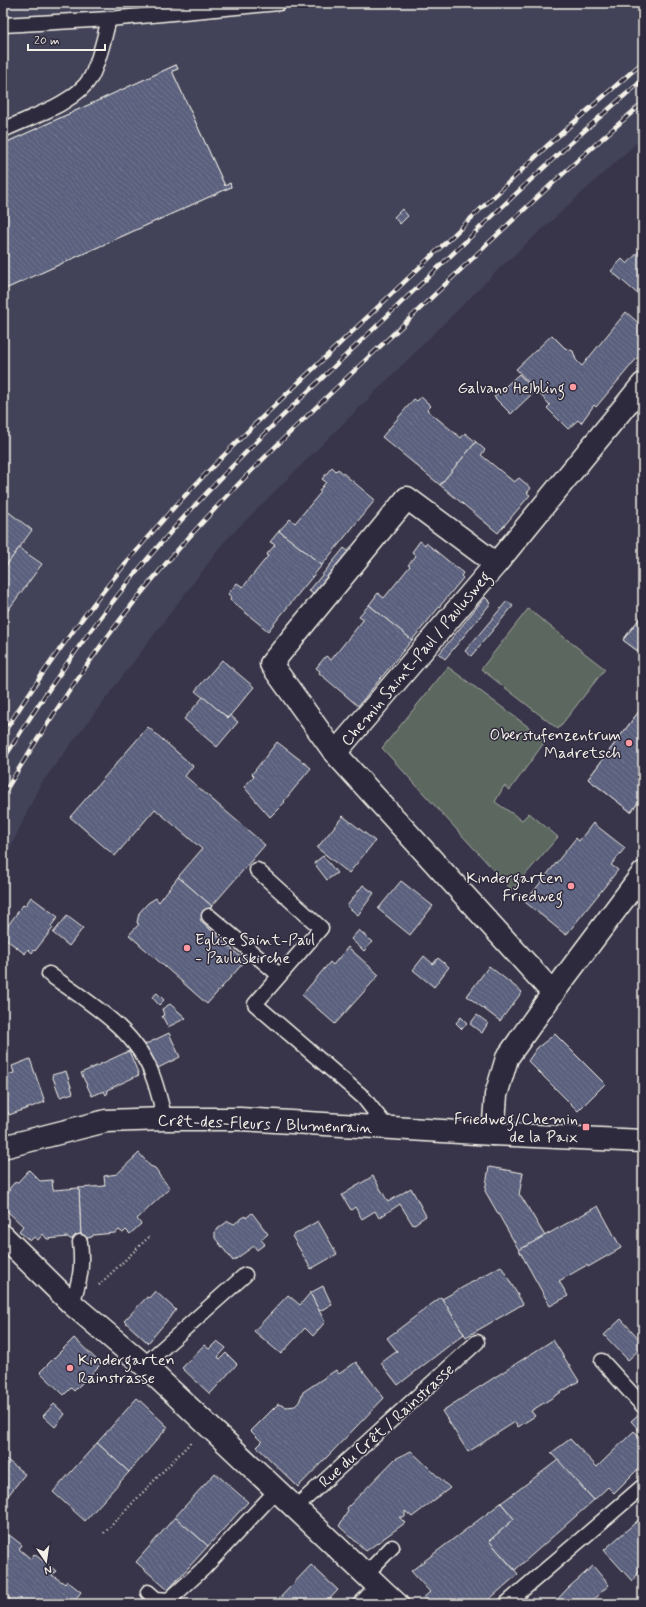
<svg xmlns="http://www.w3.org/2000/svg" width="646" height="1607" font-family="Mynerve,sans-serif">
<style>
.built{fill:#424259}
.grass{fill:#5c685e;stroke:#a8aca3}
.building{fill:url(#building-back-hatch);stroke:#f4f1e8}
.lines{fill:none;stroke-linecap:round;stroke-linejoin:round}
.service-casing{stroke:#f4f1e8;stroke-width:17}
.minor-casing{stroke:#f4f1e8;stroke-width:25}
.path{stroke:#f4f1e8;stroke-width:2.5;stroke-dasharray:1 3;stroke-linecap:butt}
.service{stroke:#2f2a3d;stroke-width:14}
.minor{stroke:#2f2a3d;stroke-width:22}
.rail-casing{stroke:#f4f1e8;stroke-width:4.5}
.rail{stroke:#2f2a3d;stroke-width:3;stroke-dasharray:9;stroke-linecap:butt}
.poi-dot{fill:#ff9aa2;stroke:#2f2a3d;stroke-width:1.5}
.labels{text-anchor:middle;stroke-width:3;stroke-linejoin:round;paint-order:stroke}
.poi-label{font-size:16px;fill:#f4f1e8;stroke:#2f2a3d;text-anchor:end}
.street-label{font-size:16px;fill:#f4f1e8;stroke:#2f2a3d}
</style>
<defs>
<pattern id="building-back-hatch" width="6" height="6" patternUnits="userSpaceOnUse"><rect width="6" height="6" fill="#5a607d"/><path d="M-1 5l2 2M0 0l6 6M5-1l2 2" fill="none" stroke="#72778f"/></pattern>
</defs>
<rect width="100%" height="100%" fill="#38354a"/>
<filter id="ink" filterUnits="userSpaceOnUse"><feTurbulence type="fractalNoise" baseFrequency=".025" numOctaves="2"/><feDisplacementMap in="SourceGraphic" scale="8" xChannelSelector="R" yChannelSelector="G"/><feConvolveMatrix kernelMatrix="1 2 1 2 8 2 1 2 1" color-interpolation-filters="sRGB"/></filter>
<g filter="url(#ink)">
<polygon class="built" points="3,3 643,3 643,137 501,267 225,541 40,785 3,863"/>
<g class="grass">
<polygon points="528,609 605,669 558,729 481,669"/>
<polygon points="448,667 546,740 510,790 504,786 495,802 522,820 529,813 558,837 512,890 382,748"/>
</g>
<g class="building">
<polygon points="176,65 178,69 172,71 225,186 230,183 231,187 3,290 3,144"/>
<polygon points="176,65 178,69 172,71 225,186 230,183 231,187 3,290 3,144"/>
<polygon points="402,209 408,216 400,224 394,217"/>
<polygon points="643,247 643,291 639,295 611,271 622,259 627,264"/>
<polygon points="626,312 643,327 643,351 596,407 594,405 581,423 578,420 568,429 547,408 550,405 516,369 552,335 565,348 573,351 576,360 582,366"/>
<polygon points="519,374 535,391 511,414 494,397"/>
<polygon points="421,397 431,406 427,410 461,438 465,433 476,442 440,485 382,437 414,399 417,401"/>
<polygon points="476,442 485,450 481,455 514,482 519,478 531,488 527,493 530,495 498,533 440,485"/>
<polygon points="332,467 336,471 338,469 375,500 322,565 279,531 290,519 295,523 321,492 319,491 326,482 322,479"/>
<polygon points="6,510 32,530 3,570 3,514"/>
<polygon points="279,531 322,565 268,631 230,600 231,597 228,594 237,583 243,587 268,556 267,554 275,545 270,542"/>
<polygon points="420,541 425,545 426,543 463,573 461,576 463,578 412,640 369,605 378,593 384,598 410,566 408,565 416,556 412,552"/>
<polygon points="19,548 42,564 3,617 3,570"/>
<polygon points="344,548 351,554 316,596 309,591"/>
<polygon points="485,597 491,603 445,659 439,654"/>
<polygon points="507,601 513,606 471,656 465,651"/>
<polygon points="369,605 412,640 358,706 319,673 320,671 316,668 326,656 331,660 364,619 359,616"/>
<polygon points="643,614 643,655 623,640"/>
<polygon points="643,614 643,655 623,640"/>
<polygon points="222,660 254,687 228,718 195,691"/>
<polygon points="203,697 228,718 230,715 238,722 217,747 184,719"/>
<polygon points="643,706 643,796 631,812 588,779"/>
<polygon points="643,706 643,796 631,812 588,779"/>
<polygon points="148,727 193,766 185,776 265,845 212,906 178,877 202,849 155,809 115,856 70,817"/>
<polygon points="277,742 311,768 284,801 285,802 270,817 244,787 254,776 252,774"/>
<polygon points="343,816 375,841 349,873 317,848"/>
<polygon points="593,823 625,848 611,865 618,870 566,935 525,902 576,838 579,841"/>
<polygon points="323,856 337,873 327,880 314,863"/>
<polygon points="178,877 212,906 200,920 245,961 207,1004 129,935 139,924 137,923 139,913 148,903 156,898 159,902"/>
<polygon points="401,881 433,906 410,935 378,909"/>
<polygon points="363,885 374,893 358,915 347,906"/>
<polygon points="31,897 58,917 51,926 53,928 35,951 34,950 32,953 28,949 25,954 3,937 3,932 23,905 25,906"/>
<polygon points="67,916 83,928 69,946 53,933"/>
<polygon points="359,930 372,942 364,951 351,939"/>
<polygon points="348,947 379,975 335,1024 302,995 330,962 333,965"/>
<polygon points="424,956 433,964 438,958 449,967 434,987 413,970"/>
<polygon points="489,966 522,992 500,1021 467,996"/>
<polygon points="157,993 164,1000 159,1005 152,997"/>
<polygon points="170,1004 186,1018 168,1027 162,1016 164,1015 162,1009"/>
<polygon points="477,1015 488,1023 482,1033 470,1024"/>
<polygon points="461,1017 467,1023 462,1029 456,1023"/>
<polygon points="169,1033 180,1057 156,1069 144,1045"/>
<polygon points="555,1034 605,1084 578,1111 528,1061 537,1048"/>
<polygon points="129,1051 139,1075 107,1090 108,1093 106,1095 104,1091 92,1096 81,1073"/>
<polygon points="30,1059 45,1102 9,1115 3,1098 3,1076 14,1073 12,1066"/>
<polygon points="66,1071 73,1093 60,1097 52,1075"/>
<polygon points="139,1153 150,1166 155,1168 158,1172 159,1175 170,1188 137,1219 141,1224 130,1234 126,1230 123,1233 119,1230 115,1233 93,1235 92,1237 81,1239 79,1188 105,1186 104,1176 117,1174"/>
<polygon points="489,1167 523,1173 519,1195 521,1196 545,1236 519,1250 485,1191"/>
<polygon points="29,1170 40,1181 52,1180 53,1190 79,1188 81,1239 70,1239 68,1237 47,1239 43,1234 38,1240 34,1237 30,1241 19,1231 23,1226 3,1207 3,1198 10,1191 9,1189 14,1183 18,1182"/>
<polygon points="373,1176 388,1202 411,1188 426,1216 413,1225 400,1204 379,1218 375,1211 362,1219 355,1207 351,1210 342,1195"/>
<polygon points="598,1206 621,1248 588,1267 587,1265 559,1281 568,1296 550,1306 519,1250"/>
<polygon points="252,1213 268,1234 261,1240 265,1244 257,1250 254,1246 233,1261 215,1238 215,1231 228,1221 234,1224 245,1216 246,1218"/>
<polygon points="318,1221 337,1254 311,1269 292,1236"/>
<polygon points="501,1266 523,1304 466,1337 442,1299"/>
<polygon points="323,1286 332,1305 319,1311 310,1293"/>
<polygon points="155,1291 176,1310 148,1343 124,1321 147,1297 149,1298"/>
<polygon points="310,1293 325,1322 313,1336 305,1328 281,1354 254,1331 288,1295 300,1305"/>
<polygon points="441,1297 464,1334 398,1385 381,1363 397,1351 387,1338"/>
<polygon points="621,1319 643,1343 643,1346 628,1360 604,1335"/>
<polygon points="74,1338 101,1364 74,1391 71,1388 64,1395 40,1372"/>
<polygon points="553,1340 579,1381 531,1411 535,1416 518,1427 515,1422 468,1452 442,1411"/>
<polygon points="217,1341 226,1348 218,1357 220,1359 226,1353 237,1364 210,1394 182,1368 204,1345 209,1349"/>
<polygon points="356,1362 384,1398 298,1487 257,1447 262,1442 251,1431 278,1404 287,1407 295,1406 299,1402 303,1392 336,1370 339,1374"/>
<polygon points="137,1398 168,1427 129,1472 97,1443"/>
<polygon points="54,1404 65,1414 55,1427 43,1416"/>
<polygon points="639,1414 643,1418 643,1427 639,1430 631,1421"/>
<polygon points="634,1431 643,1440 643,1464 614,1493 608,1487 594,1500 551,1453 570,1439 597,1467"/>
<polygon points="97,1443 129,1472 85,1521 53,1492"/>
<polygon points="411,1451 450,1488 412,1517 405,1511 405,1517 399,1517 405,1523 366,1551 339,1526 348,1511 347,1508 395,1459"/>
<polygon points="3,1457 25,1474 3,1502"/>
<polygon points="558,1460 594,1500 515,1570 489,1541 514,1519 501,1503"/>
<polygon points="215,1473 248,1502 208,1546 175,1517"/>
<polygon points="501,1503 514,1519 489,1541 518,1574 484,1604 428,1604 423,1598 430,1592 411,1571"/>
<polygon points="643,1516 643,1567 632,1581 604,1550"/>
<polygon points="175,1517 208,1546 168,1590 136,1562"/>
<polygon points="8,1534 22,1545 19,1549 31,1559 34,1554 56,1571 52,1575 65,1584 67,1581 81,1592 72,1604 6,1604 10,1598 3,1593 3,1540"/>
<polygon points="311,1565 338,1590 325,1604 274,1604"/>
<polygon points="593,1566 609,1585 588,1604 554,1603 568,1588"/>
</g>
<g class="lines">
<g class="service-casing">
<g id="service">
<polyline points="3,25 109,19 279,3"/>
<path d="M3,130C30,117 75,104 91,77C100,59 104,38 109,19"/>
<polyline points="257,870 321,928 255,1004 363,1097 386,1126"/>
<polyline points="209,916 279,975"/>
<path d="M49,974C88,1002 137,1030 153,1077C158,1090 161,1105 165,1119"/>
<path d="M72,1304C80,1279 83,1269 80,1242"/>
<polyline points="602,1361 643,1406"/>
<polyline points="144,1365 245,1275"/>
<polyline points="295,1508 477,1342"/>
<polyline points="366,1574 392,1547"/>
<polyline points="148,1592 156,1599 169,1600 204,1568 276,1491"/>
<polyline points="360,1604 378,1586"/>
<polyline points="506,1604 643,1486"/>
</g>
</g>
<g class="minor-casing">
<g id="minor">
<polyline points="335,753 496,564"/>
<polyline points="553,993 335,753 271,664 407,498 496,564 643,384"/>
<polyline points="493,1134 496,1095 507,1058 553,993 643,873"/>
<polyline points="3,1147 106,1121 165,1119 240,1119 493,1134 643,1141"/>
<polyline points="3,1236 72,1304 144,1365 397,1604"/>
</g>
</g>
<g class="path">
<polyline points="99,1285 149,1237"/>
<polyline points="104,1533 191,1442"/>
<polyline points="636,1604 643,1596"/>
</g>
<use href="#service" class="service"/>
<use href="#minor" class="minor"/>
<g class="rail-casing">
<g id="rail">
<path d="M3,734C52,656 107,582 169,513C195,484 223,456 251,428L548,145L643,62"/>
<path d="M3,760C54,678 111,598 176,526C249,445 329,372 407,297C485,224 561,148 643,80"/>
<path d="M3,795C48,720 96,647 152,580C229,487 318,405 405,323C483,248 561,173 643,103"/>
</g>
</g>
<use href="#rail" class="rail"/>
</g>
</g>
<g class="poi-dot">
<circle cx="573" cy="387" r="4"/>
<circle cx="629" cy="743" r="4"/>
<circle cx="571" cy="886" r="4"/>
<circle cx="187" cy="948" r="4"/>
<rect x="582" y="1123" width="8" height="8" rx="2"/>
<circle cx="70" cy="1368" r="4"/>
</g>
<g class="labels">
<g class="poi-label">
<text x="565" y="393">Galvano Helbling</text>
<text x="621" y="740">Oberstufenzentrum<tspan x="621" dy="18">Madretsch</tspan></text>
<text x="563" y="883">Kindergarten<tspan x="563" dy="18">Friedweg</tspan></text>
<text x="195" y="945" text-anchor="start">Eglise Saint-Paul<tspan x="195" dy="18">- Pauluskirche</tspan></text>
<text x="578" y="1124">Friedweg/Chemin<tspan x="578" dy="18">de la Paix</tspan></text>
<text x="78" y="1365" text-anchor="start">Kindergarten<tspan x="78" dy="18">Rainstrasse</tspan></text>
</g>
<g class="street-label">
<text transform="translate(415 658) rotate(-50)" y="6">Chemin Saint-Paul / Paulusweg</text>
<text transform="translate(265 1123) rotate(2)" y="6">Crêt-des-Fleurs / Blumenrain</text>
<text transform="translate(386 1425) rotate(-42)" y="6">Rue du Crêt / Rainstrasse</text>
</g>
</g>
<rect width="646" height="1607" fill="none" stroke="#2f2a3d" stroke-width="16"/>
<rect x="8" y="8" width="630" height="1591" fill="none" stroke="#f4f1e8" stroke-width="1.5" filter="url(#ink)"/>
<g transform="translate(46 1561) rotate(167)" stroke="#2f2a3d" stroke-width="3" paint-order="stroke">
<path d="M0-3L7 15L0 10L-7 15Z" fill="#f4f1e8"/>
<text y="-6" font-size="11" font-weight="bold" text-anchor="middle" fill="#f4f1e8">N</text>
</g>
<path d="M28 44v6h77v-6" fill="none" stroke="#f4f1e8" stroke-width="2"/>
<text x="34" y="44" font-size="12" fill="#f4f1e8" stroke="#2f2a3d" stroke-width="3" paint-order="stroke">20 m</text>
</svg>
